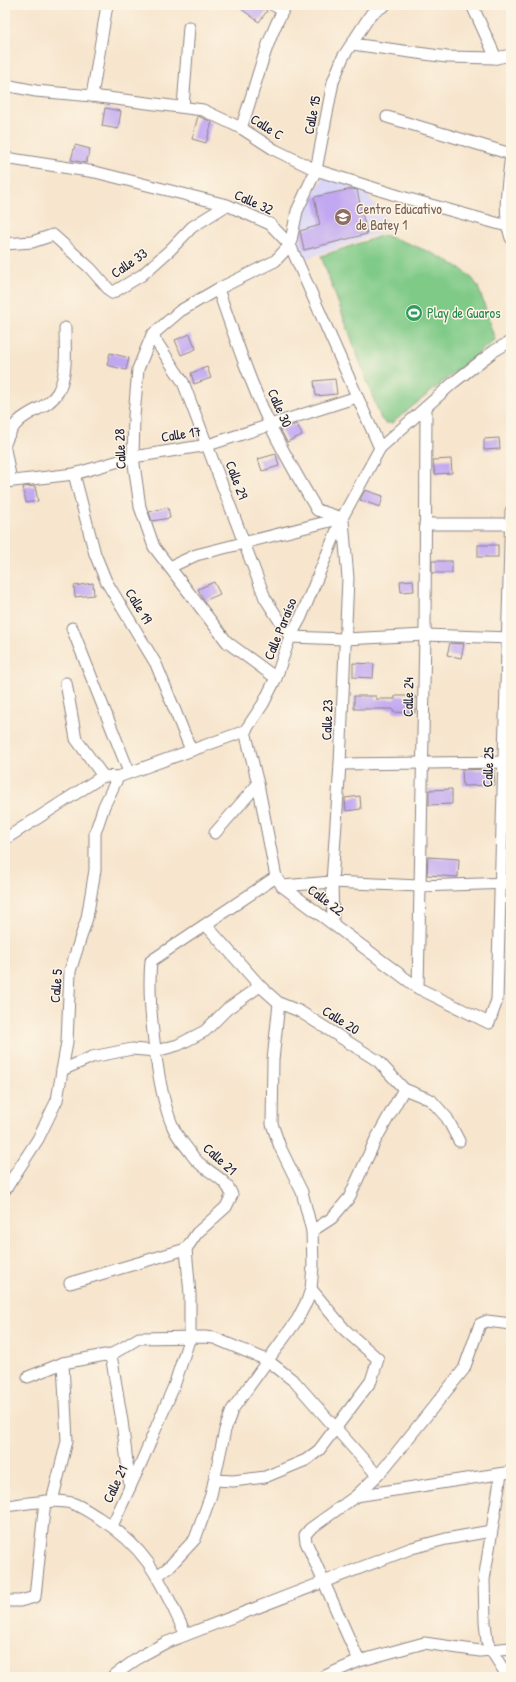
<svg xmlns="http://www.w3.org/2000/svg" width="516" height="1682" font-family="'Patrick Hand',sans-serif">
<style>
.built{fill:#dad6f7}
.green{fill:#80ca88;stroke:#517662}
.building{fill:#c1a7f2}
.lines{fill:none;stroke-linecap:round;stroke-linejoin:round}
.street-casing{stroke:#8c8484;stroke-width:13}
.street{stroke:#fff;stroke-width:11}
.labels{text-anchor:middle;stroke-width:3;stroke-linejoin:round;paint-order:stroke}
.street-label{font-size:14px;fill:#22223b;stroke:#fcf5e5}
.education-label{font-size:14px;fill:#785e54;stroke:#fcf5e5;text-anchor:start}
.leisure-label{font-size:14px;fill:#27864d;stroke:#fcf5e5;text-anchor:start}
</style>
<rect width="100%" height="100%" fill="#fcf5e5"/>
<filter id="ink" filterUnits="userSpaceOnUse"><feTurbulence type="fractalNoise" baseFrequency=".025" numOctaves="2"/><feDisplacementMap in="SourceGraphic" scale="8" xChannelSelector="R" yChannelSelector="G"/><feConvolveMatrix kernelMatrix="1 2 1 2 8 2 1 2 1" color-interpolation-filters="sRGB"/></filter>
<filter id="wash" filterUnits="userSpaceOnUse"><feTurbulence type="fractalNoise" baseFrequency=".012" numOctaves="4" result="noise"/><feDisplacementMap in="SourceGraphic" scale="16" xChannelSelector="R" yChannelSelector="G"/><feGaussianBlur stdDeviation="0.9" result="paint"/><feColorMatrix in="noise" values="0 0 0 0 0 0 0 0 0 0 0 0 0 0 0 0 0 1.4 0 .05"/><feComposite in="paint" operator="in"/></filter>
<g filter="url(#wash)">
<rect width="100%" height="100%" fill="#f7e5cd"/>
<polygon class="built" points="324,177 361,187 394,228 305,259 294,235 306,205"/>
<path class="green" d="M384,235C408,243 467,263 478,287C485,304 489,323 495,340L392,423H385L381,419L321,256Z"/>
<g id="blocks">
<g class="building">
<polygon points="236,5 260,5 267,11 259,22"/>
<polygon points="105,108 121,111 118,129 102,126"/>
<polygon points="198,116 212,122 206,143 192,139"/>
<polygon points="75,145 90,149 86,163 71,160"/>
<polygon points="352,189 357,190 367,234 304,250 300,231 320,225 314,197"/>
<polygon points="190,334 196,349 181,355 175,340"/>
<polygon points="110,353 129,358 126,370 107,365"/>
<polygon points="207,367 211,378 194,384 191,373"/>
<polygon points="335,379 337,394 316,396 314,381"/>
<polygon points="297,424 302,435 287,442 280,429"/>
<polygon points="499,438 500,449 484,450 484,439"/>
<polygon points="276,454 279,466 262,471 258,459"/>
<polygon points="451,459 452,473 435,474 433,460"/>
<polygon points="35,486 38,501 26,503 23,487"/>
<polygon points="365,490 383,496 380,507 360,500"/>
<polygon points="168,507 170,518 152,521 149,512"/>
<rect x="478" y="545" width="20" height="12"/>
<rect x="432" y="561" width="20" height="12"/>
<polygon points="413,580 414,591 401,592 400,581"/>
<polygon points="214,582 220,594 204,601 198,589"/>
<polygon points="93,583 94,595 75,597 74,586"/>
<polygon points="450,643 464,644 461,658 447,655"/>
<polygon points="353,663 374,664 373,678 353,677"/>
<polygon points="354,696 376,696 376,699 395,699 395,696 415,696 415,713 393,712 393,709 354,709"/>
<polygon points="494,769 495,785 463,786 462,770"/>
<polygon points="452,789 452,804 429,805 429,790"/>
<polygon points="360,796 361,809 346,811 345,798"/>
<polygon points="428,857 459,859 458,877 427,875"/>
</g>
</g>
</g>
<g filter="url(#ink)">
<use href="#blocks" fill-opacity="0" stroke="#8c8484" stroke-width="1"/>
<g class="lines">
<g class="street-casing">
<g id="street">
<polyline points="273,5 283,10"/>
<polyline points="472,5 496,58"/>
<polyline points="352,44 447,57 496,58 511,55"/>
<polyline points="5,85 36,91 92,96 203,110 241,128 275,150 316,170 402,197 507,226"/>
<polyline points="92,96 107,5"/>
<polyline points="183,107 189,27"/>
<polyline points="387,117 511,154"/>
<path d="M241,128C256,87 264,43 286,5"/>
<path d="M511,155C508,182 502,212 511,238"/>
<polyline points="5,158 95,172 227,205 270,224 290,245 380,448"/>
<polyline points="5,244 32,242 53,235 90,268 112,293 142,275 170,250 192,227 227,205"/>
<path d="M218,289C234,335 250,382 271,427C285,455 301,483 317,510L342,518"/>
<polyline points="152,335 183,382 265,598 290,637 345,639 425,635 511,638"/>
<path d="M5,444C17,407 44,415 58,392C68,373 65,349 65,328"/>
<polyline points="5,449 11,481"/>
<polyline points="74,474 95,554 106,581 156,664 191,750"/>
<polyline points="5,482 74,474 133,457 208,445 357,397"/>
<polyline points="425,524 511,524"/>
<polyline points="170,567 196,555 342,518"/>
<polyline points="72,628 129,772"/>
<polyline points="276,678 227,642 154,547 140,507 133,457 134,416 138,369 152,335 180,311 218,289 275,261 290,245 297,211 316,170 333,82 343,57 371,14 385,5"/>
<polyline points="66,683 76,739 103,776"/>
<polyline points="245,731 258,784 276,877 282,886 418,988 489,1023 497,1000 511,511"/>
<polyline points="340,764 511,762"/>
<polyline points="215,833 258,784"/>
<polyline points="5,839 103,776 118,777 245,731 263,704 276,678 290,637 301,617 342,518 380,448 454,382 494,351 511,341"/>
<polyline points="282,886 332,882 419,886 511,883"/>
<polyline points="333,924 332,882 340,764 348,578 343,521"/>
<polyline points="206,925 260,986 279,1003 299,1011 378,1061 404,1089 431,1100 447,1118 459,1141"/>
<polyline points="418,988 425,635 426,407"/>
<polyline points="62,1070 92,1057 132,1049 156,1051 178,1045 205,1031 227,1009 260,986"/>
<polyline points="5,1190 38,1139 57,1100 67,1042 70,971 87,918 95,870 95,833 104,806 118,777"/>
<polyline points="312,1231 332,1218 349,1198 375,1141 404,1089"/>
<polyline points="70,1283 186,1249"/>
<polyline points="109,1356 112,1361 122,1421 130,1487"/>
<polyline points="28,1377 63,1363 105,1355 109,1356 139,1338 204,1337 214,1338 267,1360 280,1370 295,1382 377,1475"/>
<polyline points="501,1474 484,1580 485,1622 487,1641 491,1650 508,1677"/>
<polyline points="215,1480 233,1481 265,1477 306,1460 319,1450 371,1381 378,1359 345,1330 311,1289"/>
<polyline points="356,1496 511,1472"/>
<polyline points="52,1501 67,1441 63,1363"/>
<path d="M5,1506C24,1504 46,1499 66,1502C77,1503 89,1512 99,1518C150,1550 161,1583 186,1635"/>
<path d="M112,1526L141,1463L174,1386L190,1337V1294L186,1249L197,1233L226,1207L232,1195C225,1175 203,1172 192,1155C186,1146 177,1137 173,1127C157,1091 147,1001 151,961L276,877"/>
<polyline points="158,1575 168,1568 195,1539 211,1495 225,1430 232,1410 297,1320 307,1301 311,1289 313,1266 312,1231 302,1192 280,1147 272,1124 273,1060 279,1003"/>
<polyline points="5,1601 20,1601 35,1597 45,1501"/>
<polyline points="359,1661 306,1542 305,1535 310,1529 356,1496 381,1472 464,1369 480,1324 487,1321 511,1324"/>
<polyline points="112,1677 141,1656 165,1643 412,1548 446,1539 491,1531"/>
<polyline points="323,1677 359,1661 424,1643 480,1651 511,1648"/>
</g>
</g>
<use href="#street" class="street"/>
</g>
</g>
<defs>
<g id="school-disc" transform="scale(0.9)"><circle r="9.5" fill="#8d6e63" stroke="#fcf5e5"/><path d="M0-5L7-2L0 1L-7-2ZM-4 1L0 2.5L4 1V4Q0 6-4 4Z" fill="#fff"/></g>
<g id="stadium-disc" transform="scale(0.9)"><circle r="9.5" fill="#2e9e5b" stroke="#fcf5e5"/><path d="M0-5a6.5 5 0 1 0 0 10a6.5 5 0 1 0 0-10ZM-3.5-1.8h7v3.6h-7Z" fill="#fff"/></g>
</defs>
<g fill-rule="evenodd">
<use href="#school-disc" x="343" y="217"/>
<use href="#stadium-disc" x="414" y="313"/>
</g>
<g class="labels">
<g class="street-label">
<text transform="translate(312 115) rotate(-79)" y="5">Calle 15</text>
<text transform="translate(267 127) rotate(32)" y="5">Calle C</text>
<text transform="translate(254 202) rotate(24)" y="5">Calle 32</text>
<text transform="translate(129 263) rotate(-35)" y="5">Calle 33</text>
<text transform="translate(280 408) rotate(66)" y="5">Calle 30</text>
<text transform="translate(181 434) rotate(-9)" y="5">Calle 17</text>
<text transform="translate(120 449) rotate(-92)" y="5">Calle 28</text>
<text transform="translate(237 480) rotate(69)" y="5">Calle 29</text>
<text transform="translate(139 606) rotate(59)" y="5">Calle 19</text>
<text transform="translate(280 629) rotate(-68)" y="5">Calle Paraíso</text>
<text transform="translate(408 697) rotate(-89)" y="5">Calle 24</text>
<text transform="translate(327 720) rotate(-88)" y="5">Calle 23</text>
<text transform="translate(488 767) rotate(-88)" y="5">Calle 25</text>
<text transform="translate(326 900) rotate(37)" y="5">Calle 22</text>
<text transform="translate(56 986) rotate(-86)" y="5">Calle 5</text>
<text transform="translate(341 1020) rotate(32)" y="5">Calle 20</text>
<text transform="translate(220 1159) rotate(42)" y="5">Calle 21</text>
<text transform="translate(115 1484) rotate(-65)" y="5">Calle 21</text>
</g>
<g class="education-label">
<text x="356" y="214">Centro Educativo<tspan x="356" dy="16">de Batey 1</tspan></text>
</g>
<g class="leisure-label">
<text x="427" y="318">Play de Guaros</text>
</g>
</g>
<rect width="516" height="1682" fill="none" stroke="#fcf5e5" stroke-width="20"/>
</svg>
